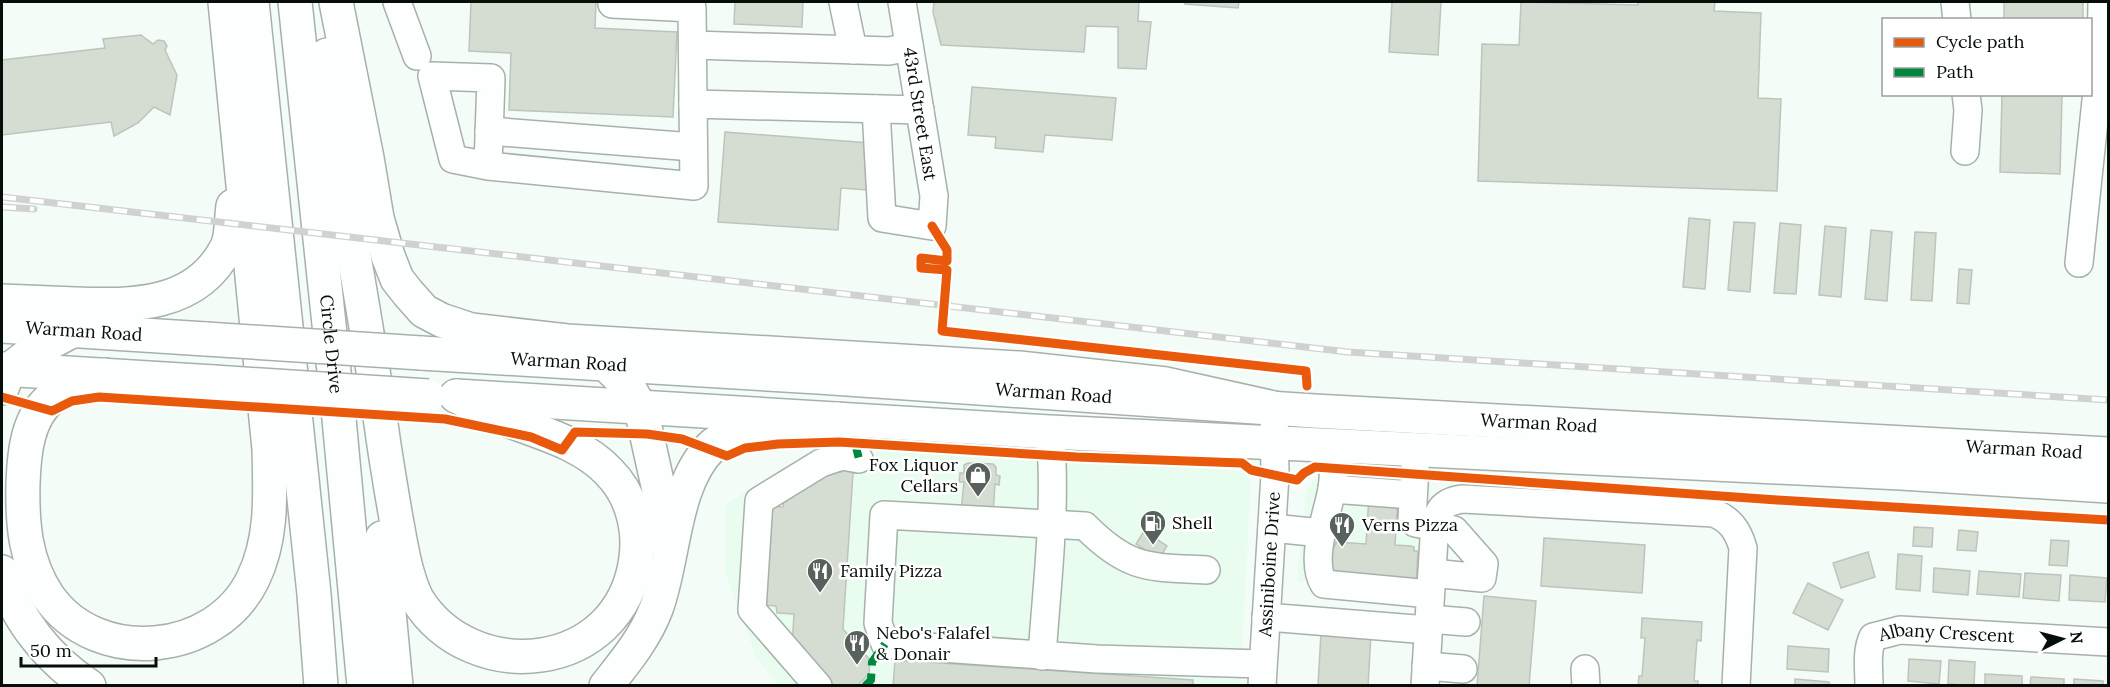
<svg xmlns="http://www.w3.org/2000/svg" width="2110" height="687" font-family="Lora,serif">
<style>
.built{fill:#e8fdef}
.building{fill:#d5ddd2;stroke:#bec3bd;stroke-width:1.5}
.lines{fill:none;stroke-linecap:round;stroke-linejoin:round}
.minor-casing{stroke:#a8b0ab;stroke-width:30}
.major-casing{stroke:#a8b0ab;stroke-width:36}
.highway-casing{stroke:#a8b0ab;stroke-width:36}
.minor{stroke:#fdfffe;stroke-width:27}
.major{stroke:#fdfffe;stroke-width:33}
.highway{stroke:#fdfffe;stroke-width:33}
.rail-casing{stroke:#cfd2d0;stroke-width:7}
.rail{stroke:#fff;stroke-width:4.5;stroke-dasharray:14;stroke-linecap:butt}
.major-bridge-casing{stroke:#a8b0ab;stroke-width:36;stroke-linecap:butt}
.major-bridge{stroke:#fdfffe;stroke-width:33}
.quiet{stroke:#00873e;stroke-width:8;stroke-dasharray:15 8;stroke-linecap:butt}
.cycleway-casing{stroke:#fff;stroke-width:13}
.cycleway{stroke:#e8590c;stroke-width:9}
.labels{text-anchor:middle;stroke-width:5;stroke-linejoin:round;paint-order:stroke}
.street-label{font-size:18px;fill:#060e09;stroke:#fff}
.poi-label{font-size:18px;fill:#060e09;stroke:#fff;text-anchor:start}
</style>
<rect width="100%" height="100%" fill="#f4fcf7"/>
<g class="built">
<polygon points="839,444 1243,471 1251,482 1240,685 778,685 756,657 725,573 726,504 815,448"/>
<polygon points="1314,479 1431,483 1425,584 1297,581 1306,491"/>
</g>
<g class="building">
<polygon points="471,2 596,2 595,28 677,32 673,117 509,110 511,53 469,51"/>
<polygon points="735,2 803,2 802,27 734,24"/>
<polygon points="934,2 1139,2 1138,21 1151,22 1146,69 1118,68 1118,27 1086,26 1084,52 941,45 933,12"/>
<polygon points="1185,2 1239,2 1238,8 1185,4"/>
<polygon points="1392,2 1441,2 1438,55 1389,52"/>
<polygon points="1521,2 1638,5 1638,2 1715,2 1714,11 1761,13 1758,98 1781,99 1777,191 1478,181 1482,44 1519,45"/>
<rect x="2004" y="2" width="79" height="18"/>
<polygon points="141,35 153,44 158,40 164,41 167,46 165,50 177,75 170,115 154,107 138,123 114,136 111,122 2,135 2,60 105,48 103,39"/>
<polygon points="972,87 1116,98 1112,140 1045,135 1043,152 995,148 996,137 968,135"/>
<polygon points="2002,94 2081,94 2081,96 2062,96 2060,174 2000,172"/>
<polygon points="725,132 870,143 867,190 841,188 838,230 718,222"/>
<polygon points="1689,218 1710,220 1705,289 1683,287"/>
<polygon points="1734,222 1755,223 1750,292 1728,290"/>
<polygon points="1780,223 1801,225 1796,294 1774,293"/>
<polygon points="1825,226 1846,228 1841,297 1819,295"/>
<polygon points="1871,230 1892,232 1887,301 1865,299"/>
<polygon points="1915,232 1936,233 1932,301 1911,300"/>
<polygon points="1959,269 1972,270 1969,304 1957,303"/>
<polygon points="968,463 993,464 996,467 996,475 1000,476 999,485 995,484 993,514 961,512 964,482 959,482 960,473 964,473 964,465"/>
<polygon points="841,467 858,468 857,473 853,473 843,629 870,660 869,674 857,686 825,686 792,647 794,614 777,613 776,606 762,605 767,506 783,507 784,490 802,491 802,479 820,480 820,470 841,472"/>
<polygon points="1369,495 1398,496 1395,545 1411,546 1414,547 1414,551 1418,551 1416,583 1330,578 1331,546 1335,546 1336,542 1366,544"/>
<polygon points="1914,527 1933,528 1932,547 1913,546"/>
<polygon points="1959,530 1978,532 1976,551 1957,550"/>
<polygon points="1144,531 1167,546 1159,559 1136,544"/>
<polygon points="1544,538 1645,545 1642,593 1541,586"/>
<polygon points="2051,540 2069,541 2067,566 2049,565"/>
<polygon points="1868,552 1875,577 1841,588 1833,563"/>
<polygon points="1898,554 1922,556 1920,591 1896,589"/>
<polygon points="1934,568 1970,571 1968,595 1933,592"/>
<polygon points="1979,571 2021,574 2019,597 1977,594"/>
<polygon points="2025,573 2061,575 2059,601 2023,598"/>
<polygon points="2070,575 2107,578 2105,602 2069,600"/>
<polygon points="1808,583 1843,600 1828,630 1793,613"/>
<polygon points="1484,596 1536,601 1529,686 1477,686"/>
<polygon points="1642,618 1702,622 1701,641 1697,640 1694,681 1698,681 1698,686 1638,686 1639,676 1642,676 1645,638 1641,638"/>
<polygon points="1321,632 1371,635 1368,686 1318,686"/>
<polygon points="1788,646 1829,649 1828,672 1787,669"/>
<polygon points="1909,659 1941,661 1939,684 1908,681"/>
<polygon points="895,660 1193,680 1193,686 893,686"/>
<polygon points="1949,660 1975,662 1974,686 1948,684"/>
<polygon points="1985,674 2022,676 2022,686 1985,686"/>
<polygon points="2031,677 2064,679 2064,686 2030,686"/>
<polygon points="1795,679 1829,682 1829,686 1795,686"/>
<polygon points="2074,679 2103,681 2103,686 2074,686"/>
</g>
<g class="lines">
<g class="minor-casing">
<g id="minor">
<polyline points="397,2 417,56"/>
<polyline points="612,2 612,4 692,8 693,104"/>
<polyline points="843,2 853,50"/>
<polyline points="1955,2 1957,20"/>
<polyline points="693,45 889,51 909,47"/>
<polyline points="876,109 882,218 932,226 934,196 902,2"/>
<polyline points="489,131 693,147"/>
<polyline points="1965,151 1968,110 1966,94"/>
<polyline points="488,166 491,78 432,76 453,159 488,166 694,186 693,104 920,110"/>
<polyline points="2079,263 2101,53 2102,2"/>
<path d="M1334,447C1334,461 1334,475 1332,489C1327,516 1309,560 1324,584L1430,594"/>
<polyline points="1416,450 1412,520 1415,523 1454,530 1484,564 1482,578 1432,573"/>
<polyline points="1332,489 1413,495"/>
<polyline points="1272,528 1322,533"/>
<path d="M1206,570C1148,567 1129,570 1085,526L884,515L878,623L885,644L1097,659L1262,664"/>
<polyline points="1266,617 1428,630"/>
<polyline points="1429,619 1466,622"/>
<path d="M1042,656C1047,582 1057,506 1050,432"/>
<polyline points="1426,666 1463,669"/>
<polyline points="1585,669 1586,686"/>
<polyline points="818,686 752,610 759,501 821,463 842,456 859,459"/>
<path id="s1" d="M1262,686L1275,475L1274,408"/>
<path d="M1425,686L1435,522C1440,506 1447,501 1463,499L1714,513C1731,520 1738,531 1743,548L1736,686"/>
<path id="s2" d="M1869,686C1869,669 1866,651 1873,637L1900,630L2108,642"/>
</g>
</g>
<g class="major-casing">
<g id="major">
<path id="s3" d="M2,326L206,339"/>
<path id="s4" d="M421,353L818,377L1314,411L2108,454"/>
<polyline points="2,369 214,382"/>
<polyline points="457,396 1050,432 1901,473 2108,486"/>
</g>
</g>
<g class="highway-casing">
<g id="highway">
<polyline points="252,2 314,594 321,686"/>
<path id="s5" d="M295,2L339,419L364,686"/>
<polyline points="336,2 367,158 377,218 388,256 397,279 408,293 424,311 441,320 471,330 567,341 1019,368 1166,384 1274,408"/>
<polyline points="327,55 346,215"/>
<path d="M343,193C357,272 371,351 382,431C386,460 391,489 396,518C401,545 405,574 417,599C471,687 621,674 636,558C640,527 631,494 609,472C582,443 540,433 505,419C488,412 472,404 456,396"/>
<path d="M2,301C26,302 50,303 75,304C132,306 197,307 227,247C232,236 231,219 233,206"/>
<polyline points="605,363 628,386 641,409 662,504 665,541"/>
<path d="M104,375C87,381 68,386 54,396C27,415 24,454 23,483C22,523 25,562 48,596C97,667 216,656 253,579C273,538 270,493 269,449L225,2"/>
<polyline points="2,388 9,370 34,351 72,331"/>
<polyline points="382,538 396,686"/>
<path d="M2,572C16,619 48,659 89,686"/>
<path d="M606,686C625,662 645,638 656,609C675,559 672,485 712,446C716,441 723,440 728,438L838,419"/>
</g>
</g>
<use href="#minor" class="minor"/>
<use href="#major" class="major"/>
<use href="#highway" class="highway"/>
<g class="rail-casing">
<g id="rail">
<polyline points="2,197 1348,352 2108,400"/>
<polyline points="2,207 34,209"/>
</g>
</g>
<use href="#rail" class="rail"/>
<g class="major-bridge-casing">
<g id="major-bridge">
<polyline points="206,339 421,353"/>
<polyline points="214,382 428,396"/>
</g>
</g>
<use href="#major-bridge" class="major-bridge"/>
<g class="quiet">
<polyline points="855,443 859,459"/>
<polyline points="865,686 871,680 872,662 885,644"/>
</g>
<g class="cycleway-casing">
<g id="cycleway">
<polyline points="932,226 947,250 947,261 921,258 921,268 947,270 942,331 1306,371 1307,386"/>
<polyline points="2,397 52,411 72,401 99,397 445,419 531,437 562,450 575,432 647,434 682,439 727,456 745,448 778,444 839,442 1077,457 1242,463 1251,470 1297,480 1304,473 1315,467 1777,500 2108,520"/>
</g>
</g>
<use href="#cycleway" class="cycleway"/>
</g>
<defs>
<g id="shop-pin" transform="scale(1.35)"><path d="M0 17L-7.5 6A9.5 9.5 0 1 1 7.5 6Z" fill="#59615c" stroke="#fff"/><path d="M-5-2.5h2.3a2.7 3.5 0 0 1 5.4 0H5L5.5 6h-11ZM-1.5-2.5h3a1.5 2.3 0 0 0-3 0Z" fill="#fff"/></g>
<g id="fuel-pin" transform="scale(1.35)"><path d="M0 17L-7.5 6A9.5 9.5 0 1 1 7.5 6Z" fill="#59615c" stroke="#fff"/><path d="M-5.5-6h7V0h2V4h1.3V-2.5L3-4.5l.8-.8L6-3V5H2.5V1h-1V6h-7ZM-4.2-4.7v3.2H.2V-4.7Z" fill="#fff"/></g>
<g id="restaurant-pin" transform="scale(1.35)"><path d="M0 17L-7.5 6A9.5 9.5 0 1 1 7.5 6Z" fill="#59615c" stroke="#fff"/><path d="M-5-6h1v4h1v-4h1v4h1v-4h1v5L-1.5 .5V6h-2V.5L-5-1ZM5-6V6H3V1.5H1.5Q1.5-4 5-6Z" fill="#fff"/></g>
</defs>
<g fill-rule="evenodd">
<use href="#shop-pin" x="978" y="475"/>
<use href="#fuel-pin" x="1153" y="523"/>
<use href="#restaurant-pin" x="1342" y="525"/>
<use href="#restaurant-pin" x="820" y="571"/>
<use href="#restaurant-pin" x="857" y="643"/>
</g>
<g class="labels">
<g class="street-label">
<text transform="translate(920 114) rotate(81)" y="6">43rd Street East</text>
<text dy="6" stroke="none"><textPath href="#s3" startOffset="82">Warman Road</textPath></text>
<text dy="6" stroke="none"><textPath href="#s5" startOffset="344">Circle Drive</textPath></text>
<text dy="6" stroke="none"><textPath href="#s4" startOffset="148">Warman Road</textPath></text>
<text dy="6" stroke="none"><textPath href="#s4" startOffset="634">Warman Road</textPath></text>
<text dy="6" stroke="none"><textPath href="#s4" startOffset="1120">Warman Road</textPath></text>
<text dy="6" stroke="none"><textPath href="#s4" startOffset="1606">Warman Road</textPath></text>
<text dy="6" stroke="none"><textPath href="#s1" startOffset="122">Assiniboine Drive</textPath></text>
<text dy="6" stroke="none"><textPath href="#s2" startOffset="124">Albany Crescent</textPath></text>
</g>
<g class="poi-label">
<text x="958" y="471" text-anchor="end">Fox Liquor<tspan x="958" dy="21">Cellars</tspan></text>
<text x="1172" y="529">Shell</text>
<text x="1362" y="531">Verns Pizza</text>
<text x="840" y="577">Family Pizza</text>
<text x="876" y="639">Nebo's Falafel<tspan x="876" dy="21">&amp; Donair</tspan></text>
</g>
</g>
<rect width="2110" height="687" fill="none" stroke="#060e09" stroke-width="6"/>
<rect x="1882" y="18" width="210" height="78" fill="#ffffff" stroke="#9b9f9d" stroke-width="1.5"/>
<rect x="1894" y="38" width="30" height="9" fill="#e8590c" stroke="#9b9f9d" stroke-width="1.5"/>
<text x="1936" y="48" font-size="18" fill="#060e09">Cycle path</text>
<rect x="1894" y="68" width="30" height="9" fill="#00873e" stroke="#9b9f9d" stroke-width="1.5"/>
<text x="1936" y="78" font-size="18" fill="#060e09">Path</text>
<g transform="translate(2062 639) rotate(84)" stroke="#ffffff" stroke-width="4.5" paint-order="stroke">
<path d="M0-4.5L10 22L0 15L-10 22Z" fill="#060e09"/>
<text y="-9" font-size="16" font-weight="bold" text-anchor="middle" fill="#060e09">N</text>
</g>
<path d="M21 657v9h135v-9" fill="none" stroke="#060e09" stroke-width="3"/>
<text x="30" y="657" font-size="18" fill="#060e09" stroke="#ffffff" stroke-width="4.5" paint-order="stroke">50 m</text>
</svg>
